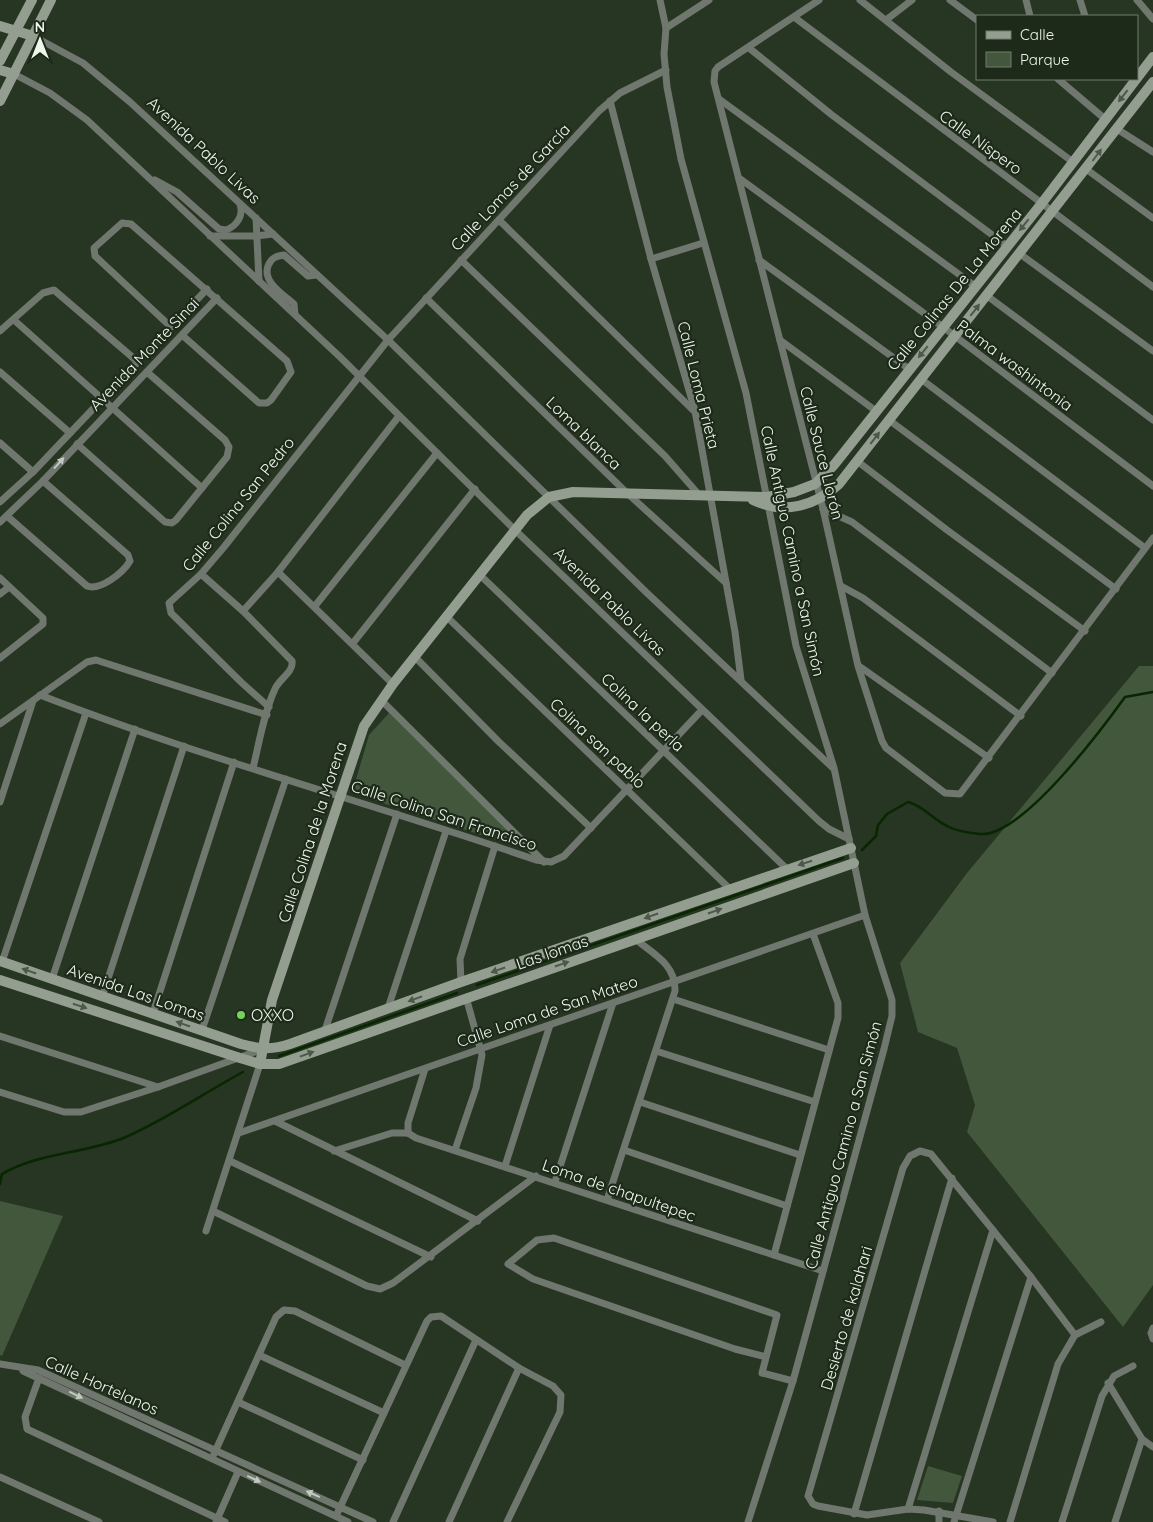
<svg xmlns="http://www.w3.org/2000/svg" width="1153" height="1522" font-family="Quicksand,sans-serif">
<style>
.green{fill:#42573c}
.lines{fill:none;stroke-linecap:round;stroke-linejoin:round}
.stream{stroke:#082600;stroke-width:2.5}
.street{stroke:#70776e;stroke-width:7}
.secondary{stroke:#939e90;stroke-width:10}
.oneway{fill:#4c5849}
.oneway2{fill:#c2cac0}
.poi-dot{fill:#77d259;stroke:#1d2a19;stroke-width:2}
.labels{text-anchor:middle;stroke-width:4.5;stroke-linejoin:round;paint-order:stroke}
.street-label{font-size:16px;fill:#eef7ec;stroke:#1d2a19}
.poi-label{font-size:16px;fill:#eef7ec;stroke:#1d2a19;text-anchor:start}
</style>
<rect width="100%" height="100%" fill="#273523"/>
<g class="green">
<polygon points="1139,666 1153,666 1153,1285 1123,1327 967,1132 975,1105 957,1048 918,1032 900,963 967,873"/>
<polygon points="389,713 528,850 352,793 369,735"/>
<polygon points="0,1201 63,1216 2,1356 0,1355"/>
<polygon points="928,1466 962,1476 953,1503 917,1500"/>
</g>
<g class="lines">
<g class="stream">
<path d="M862,850L876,836L878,825L887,814L908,802C924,806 932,819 947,826C956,831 970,833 980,834C1021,838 1102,729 1125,697L1153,692"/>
<polyline points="477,985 843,858"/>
<polyline points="279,1056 457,993"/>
<path d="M0,1184L2,1174C39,1152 86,1154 126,1137C167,1119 204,1093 243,1072"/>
</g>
<g class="street">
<polyline points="660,0 666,28 664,54 667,87 681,159 746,393 796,646 834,768 865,915 892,1000 892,1016 884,1049 793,1381 748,1522"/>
<polyline points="819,0 718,67 715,71 714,82 823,509 858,666 882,741 886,748 945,793 960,794 1153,538"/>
<polyline points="860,0 951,72 1073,162"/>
<polyline points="950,0 977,20"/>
<polyline points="1026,0 1030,16"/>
<polyline points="1080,0 1085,16"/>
<polyline points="1137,0 1153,19"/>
<polyline points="794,17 1153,287"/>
<polyline points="886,20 912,0"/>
<polyline points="666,28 709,0"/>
<polyline points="33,36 83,63 130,102 388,340 647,593 833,768"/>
<polyline points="749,48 832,115 1007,246"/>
<polyline points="14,74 50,93 87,120 339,356 515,530 819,821 829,829 849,839"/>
<polyline points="1058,79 1105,119"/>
<polyline points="719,99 975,286"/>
<polyline points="610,101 651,259 695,411 735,632 741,680"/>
<polyline points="1117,129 1153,152"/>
<polyline points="1086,169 1153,218"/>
<polyline points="739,178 943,327 1153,486"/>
<path d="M155,180L177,192L219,229L226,230C237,226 244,215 240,204"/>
<polyline points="256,218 259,281"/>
<polyline points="499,220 693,410"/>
<polyline points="210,236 256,236 273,234"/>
<polyline points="1020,254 1153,351"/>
<polyline points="651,259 703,243"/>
<polyline points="461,260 665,456 700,496"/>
<polyline points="759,260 909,369"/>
<polyline points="986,295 1153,420"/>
<polyline points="426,298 627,493 726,583"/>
<path d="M295,314L294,304C284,295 262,282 268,266C271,258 276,256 284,255L308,276L317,275"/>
<polyline points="14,320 202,488"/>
<polyline points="171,327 95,256 94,248 122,223 131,224 287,361 291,372 271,400 267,403 259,403 182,335"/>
<polyline points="0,331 43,293 54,290 138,362"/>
<polyline points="780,340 876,411"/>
<polyline points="0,372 70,433"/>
<polyline points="921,379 1145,548"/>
<polyline points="889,420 1116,589"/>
<polyline points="0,443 33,472"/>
<polyline points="77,444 165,522 172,523 176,520 227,457 229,447 225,440 147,372"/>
<polyline points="857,461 947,530 1085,631"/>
<polyline points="0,502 33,472 207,289"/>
<polyline points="823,509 852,522 1052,673"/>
<path d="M7,516L87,586C100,591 123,573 130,561L128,555L43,481"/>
<polyline points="0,522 43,481 217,298"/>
<polyline points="278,572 393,684"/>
<path d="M201,574L243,611L292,661C294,672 279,679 275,689C264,712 259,744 253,768"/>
<polyline points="480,575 787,869"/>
<polyline points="0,578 43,618 43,624 0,658"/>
<polyline points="841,586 863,598 1021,716"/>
<polyline points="0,594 9,587"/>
<polyline points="315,606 437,453"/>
<polyline points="243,611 278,572 399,416"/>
<polyline points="447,617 730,889"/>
<polyline points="353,643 475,489"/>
<polyline points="415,657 499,742 591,828"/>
<polyline points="859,666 989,758"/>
<path d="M40,695C202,758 371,803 536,860L551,862L564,856L702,710"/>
<polyline points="381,700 544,862"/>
<polyline points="269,707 242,683 171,613 169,603 201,574 224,547 388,340 599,111 620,93 666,70"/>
<polyline points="0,724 87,662 96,660 267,715"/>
<polyline points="0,802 33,701"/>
<polyline points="2,962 86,713"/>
<polyline points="52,979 135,729"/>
<polyline points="461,982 460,959 495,846"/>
<polyline points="102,997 184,746"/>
<polyline points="673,999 829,1050"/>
<polyline points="388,1008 446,831"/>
<polyline points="153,1013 234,762"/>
<polyline points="202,1030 286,779"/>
<polyline points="325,1030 397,814"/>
<polyline points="0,1036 158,1087"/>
<polyline points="656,1051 815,1102"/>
<polyline points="0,1092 64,1112 81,1112 158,1087 263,1049"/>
<polyline points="640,1102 800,1155"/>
<polyline points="275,1121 478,1221"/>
<polyline points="239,1133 865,915"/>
<polyline points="408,1133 416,1138 823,1271"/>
<polyline points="408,1133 408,1123 425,1069"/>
<polyline points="455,1150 476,1088 482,1055 466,997"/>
<polyline points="624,1150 787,1206"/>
<polyline points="334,1151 392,1133 408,1133"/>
<polyline points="230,1161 431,1257"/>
<polyline points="505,1166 550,1025"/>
<polyline points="555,1182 613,1003"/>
<path d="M607,1200L675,991C676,965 654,954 635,939"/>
<polyline points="213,1211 367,1286 380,1289 393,1283 536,1176"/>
<polyline points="206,1231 260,1064"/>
<polyline points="774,1255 838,1018 838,1003 813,934"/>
<polyline points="1153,1328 1151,1333 1153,1339"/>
<polyline points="259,1355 384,1413"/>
<polyline points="766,1357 735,1349 533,1279 508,1264 537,1240 554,1238 777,1315 762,1373 793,1381"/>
<polyline points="0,1364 38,1370 373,1522"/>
<polyline points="23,1371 348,1522"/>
<polyline points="39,1378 25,1417 27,1429 225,1522"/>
<polyline points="1108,1383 1142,1439 1153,1447"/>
<polyline points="238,1402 363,1460"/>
<polyline points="214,1454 276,1317 284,1310 295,1311 405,1365"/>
<polyline points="0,1477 99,1522"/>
<polyline points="908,1509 993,1230"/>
<polyline points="854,1514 952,1178"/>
<polyline points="336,1516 427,1321 431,1317 441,1316 519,1368 553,1386 561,1395 560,1412 507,1522"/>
<polyline points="216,1522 238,1472"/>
<polyline points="393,1522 476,1340"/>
<polyline points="449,1522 519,1368"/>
<polyline points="939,1522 939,1511"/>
<polyline points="954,1522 1031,1277"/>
<polyline points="993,1522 924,1510 908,1509 867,1515 818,1506 813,1504 808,1496 903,1168 910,1156 920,1151 931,1154 1031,1277 1075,1335"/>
<polyline points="1010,1522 1058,1364 1075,1335 1101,1322"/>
<polyline points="1062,1522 1102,1396 1114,1376 1133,1366"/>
<polyline points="1115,1522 1142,1439"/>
</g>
<g class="secondary">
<polyline points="0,26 33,36"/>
<polyline points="0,61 32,0"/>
<polyline points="0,70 14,74"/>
<polyline points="0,101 51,0"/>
<path d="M753,500C784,515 815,506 839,484L1153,82"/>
<path d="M0,961L241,1044C259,1049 272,1050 290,1044L461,982L851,848"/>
<polyline points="0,980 240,1058 260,1064 279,1064 854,863"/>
<polyline points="260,1064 272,1000 364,726 393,684 527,515 549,497 573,492 767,497 794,492 815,484 834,465 1042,203 1153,57"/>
</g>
</g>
<defs><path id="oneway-solid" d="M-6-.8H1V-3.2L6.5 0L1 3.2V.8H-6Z" transform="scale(1.25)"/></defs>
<g class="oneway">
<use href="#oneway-solid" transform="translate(1123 96) rotate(128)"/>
<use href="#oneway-solid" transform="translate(1097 155) rotate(-53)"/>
<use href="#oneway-solid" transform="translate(1024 225) rotate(129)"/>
<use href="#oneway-solid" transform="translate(975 310) rotate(-52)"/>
<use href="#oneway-solid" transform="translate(923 352) rotate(129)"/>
<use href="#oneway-solid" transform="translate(875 438) rotate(-52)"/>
<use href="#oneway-solid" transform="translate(805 863) rotate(162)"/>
<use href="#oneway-solid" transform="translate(715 911) rotate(-19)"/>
<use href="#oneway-solid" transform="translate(651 916) rotate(161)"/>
<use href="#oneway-solid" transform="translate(562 964) rotate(-19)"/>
<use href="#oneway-solid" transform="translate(498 970) rotate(161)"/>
<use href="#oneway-solid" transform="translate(29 971) rotate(-161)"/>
<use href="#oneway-solid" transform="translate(415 999) rotate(160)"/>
<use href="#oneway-solid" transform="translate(80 1006) rotate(18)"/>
<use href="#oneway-solid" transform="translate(183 1024) rotate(-161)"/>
<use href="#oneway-solid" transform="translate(307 1054) rotate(-20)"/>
</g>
<g class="oneway2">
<use href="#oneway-solid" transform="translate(59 463) rotate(-48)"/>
<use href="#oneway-solid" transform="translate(76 1395) rotate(26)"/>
<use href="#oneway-solid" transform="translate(254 1479) rotate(25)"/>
<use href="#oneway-solid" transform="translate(313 1494) rotate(-156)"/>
</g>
<circle class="poi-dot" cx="241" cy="1015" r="5"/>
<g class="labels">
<g class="street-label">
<text transform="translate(981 142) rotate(36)" y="6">Calle Níspero</text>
<text transform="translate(204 150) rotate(43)" y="6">Avenida Pablo Livas</text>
<text transform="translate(510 187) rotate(-47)" y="6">Calle Lomas de García</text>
<text transform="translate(954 289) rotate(-51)" y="6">Calle Colinas De La Morena</text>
<text transform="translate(144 354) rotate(-46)" y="6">Avenida Monte Sinai</text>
<text transform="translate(1015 365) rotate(37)" y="6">Palma washintonia</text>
<text transform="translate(699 385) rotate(76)" y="6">Calle Loma Prieta</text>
<text transform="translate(584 433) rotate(44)" y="6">Loma blanca</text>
<text transform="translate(822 453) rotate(76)" y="6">Calle Sauce Llorón</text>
<text transform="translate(238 504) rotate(-51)" y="6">Calle Colina San Pedro</text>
<text transform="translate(793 551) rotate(78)" y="6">Calle Antiguo Camino a San Simón</text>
<text transform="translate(610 601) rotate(44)" y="6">Avenida Pablo Livas</text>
<text transform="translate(643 712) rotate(43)" y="6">Colina la perla</text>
<text transform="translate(598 743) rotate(43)" y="6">Colina san pablo</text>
<text transform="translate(444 815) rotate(18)" y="6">Calle Colina San Francisco</text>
<text transform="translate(312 832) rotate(-72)" y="6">Calle Colina de la Morena</text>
<text transform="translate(552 952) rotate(-19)" y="6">Las lomas</text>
<text transform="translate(136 992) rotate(19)" y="6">Avenida Las Lomas</text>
<text transform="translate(547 1011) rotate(-19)" y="6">Calle Loma de San Mateo</text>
<text transform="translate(843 1145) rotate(-75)" y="6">Calle Antiguo Camino a San Simón</text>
<text transform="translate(619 1190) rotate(19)" y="6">Loma de chapultepec</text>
<text transform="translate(846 1318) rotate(-74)" y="6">Desierto de kalahari</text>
<text transform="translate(102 1385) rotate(24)" y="6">Calle Hortelanos</text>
</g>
<g class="poi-label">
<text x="251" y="1021">OXXO</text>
</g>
</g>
<rect x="976" y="15" width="162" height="65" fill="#1d2a19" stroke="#717c6d"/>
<rect x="986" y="31" width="25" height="8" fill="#939e90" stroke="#717c6d"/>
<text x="1020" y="40" font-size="15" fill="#eef7ec">Calle</text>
<rect x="986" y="52" width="25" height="15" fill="#42573c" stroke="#717c6d"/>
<text x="1020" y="65" font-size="15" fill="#eef7ec">Parque</text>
<g transform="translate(40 40)" stroke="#1d2a19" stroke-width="4" paint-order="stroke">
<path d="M0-4L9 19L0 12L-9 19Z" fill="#eef7ec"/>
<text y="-8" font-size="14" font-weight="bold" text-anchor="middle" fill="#eef7ec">N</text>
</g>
</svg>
